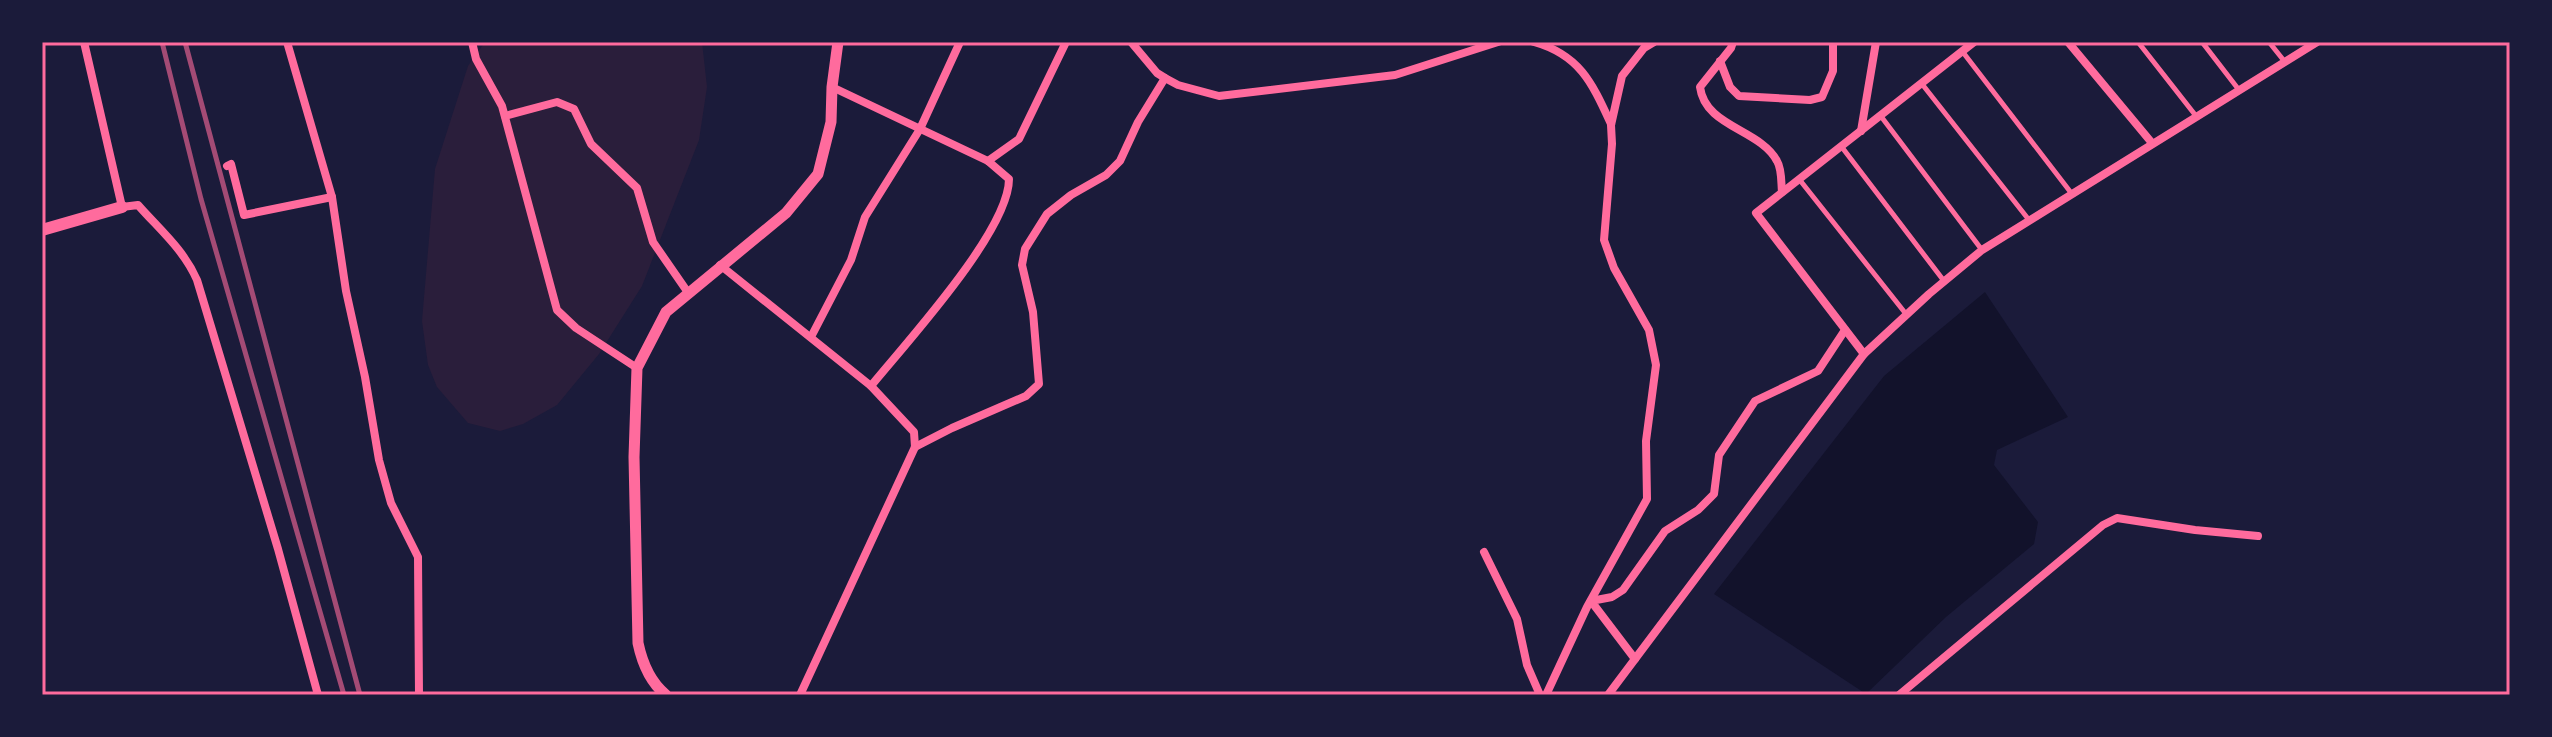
<svg xmlns="http://www.w3.org/2000/svg" width="2552" height="737" font-family="'Open Sans',sans-serif">
<style>
.green{fill:#2a1e3b}
.water{fill:#12122b}
.lines{fill:none;stroke-linecap:round;stroke-linejoin:round}
.service{stroke:#ff6b9d;stroke-width:5}
.minor{stroke:#ff6b9d;stroke-width:8}
.tertiary{stroke:#ff6b9d;stroke-width:11}
.secondary{stroke:#ff6b9d;stroke-width:12}
.rail{stroke:#a44b75;stroke-width:5}
.neatline{fill:none;stroke:#ff6b9d;stroke-width:3}
</style>
<rect width="100%" height="100%" fill="#1b1b3a"/>
<polygon class="green" points="485,42 702,42 707,87 699,140 642,286 599,354 557,405 523,424 500,431 468,423 437,387 428,365 422,321 435,169 468,66"/>
<polygon class="water" points="1985,292 2068,417 1997,450 1994,465 2038,522 2034,544 1946,617 1866,694 1714,594 1884,376"/>
<g class="lines">
<g class="service">
<polyline points="2138,42 2196,116"/>
<polyline points="2202,42 2239,90"/>
<polyline points="2269,42 2285,62"/>
<polyline points="1962,51 2072,194"/>
<polyline points="1922,84 2029,220"/>
<polyline points="1880,115 1982,250"/>
<polyline points="1841,146 1944,281"/>
<polyline points="1799,179 1906,314"/>
</g>
<g class="minor">
<path d="M84,42L122,207L138,205C160,230 184,250 197,280L278,549L318,695"/>
<polyline points="287,42 332,197 346,291 365,377 379,460 391,503 418,557 419,695"/>
<polyline points="472,42 476,59 502,106 557,310 576,328 637,368"/>
<polyline points="1131,42 1157,73 1165,78 1178,85 1219,96 1395,75 1498,42"/>
<path d="M1534,42C1580,55 1592,83 1611,124"/>
<path d="M1733,42L1731,48L1700,87C1705,127 1760,129 1777,161C1782,169 1781,182 1782,192"/>
<polyline points="2068,42 2152,143"/>
<polyline points="1720,61 1730,87 1739,96 1810,100 1822,97 1833,71 1833,42"/>
<path d="M832,87L988,161L1009,179C1009,231 906,343 871,386"/>
<polyline points="505,116 557,102 574,109 591,144 637,188 653,242 689,294"/>
<polyline points="1861,131 1876,42"/>
<polyline points="988,161 1019,139 1066,42"/>
<polyline points="227,166 231,164 244,215 332,197"/>
<polyline points="720,265 871,386 914,432 915,447 800,695"/>
<polyline points="811,337 851,260 865,217 920,129 960,42"/>
<polyline points="1864,354 1756,213 1974,42"/>
<polyline points="915,447 952,428 1026,396 1039,384 1033,312 1022,265 1025,249 1047,214 1071,195 1106,175 1120,161 1138,122 1165,78"/>
<polyline points="1484,552 1517,619 1527,665 1540,695"/>
<polyline points="1635,659 1591,601 1612,597 1623,590 1665,531 1698,510 1714,494 1719,455 1755,401 1818,371 1845,330"/>
<polyline points="1546,695 1587,607 1647,499 1646,441 1656,365 1649,330 1614,268 1604,240 1612,144 1611,125 1622,76 1644,48 1654,42"/>
<polyline points="1608,695 1864,354 1929,294 1982,250 2317,42"/>
<polyline points="1899,695 2103,525 2117,518 2195,530 2258,536"/>
</g>
<path class="tertiary" d="M666,695C650,682 642,662 638,643L634,457L637,368L666,312L786,213L818,174L831,122L832,87L838,42"/>
<polyline class="secondary" points="42,230 122,207"/>
<g class="rail">
<polyline points="162,42 201,199 344,695"/>
<polyline points="185,42 360,695"/>
</g>
</g>
<rect width="2552" height="737" fill="none" stroke="#1b1b3a" stroke-width="88"/>
<rect x="44" y="44" width="2464" height="649" class="neatline"/>
</svg>
